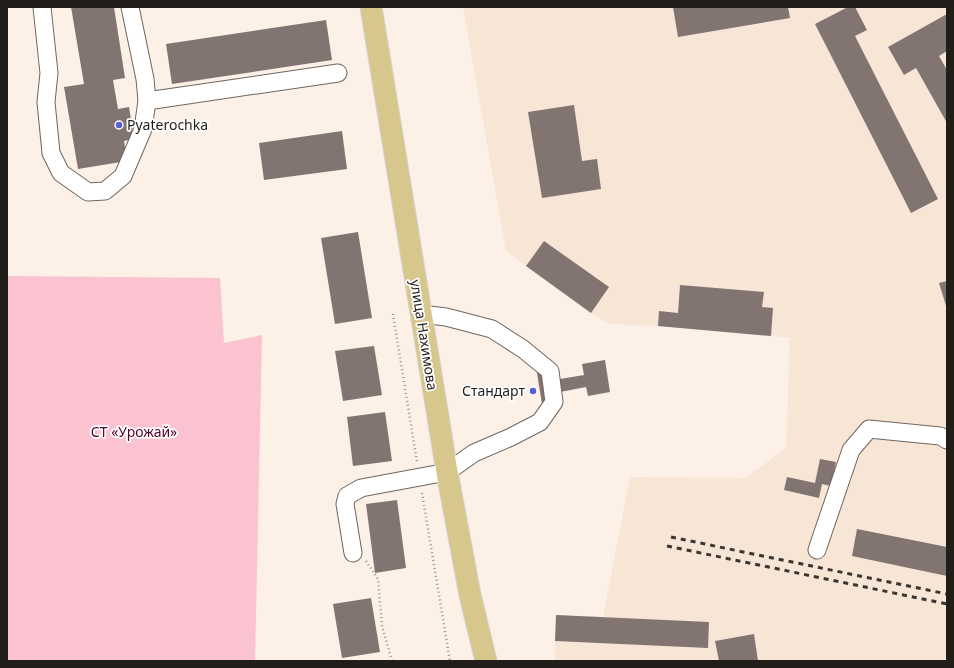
<svg xmlns="http://www.w3.org/2000/svg" width="954" height="668" font-family="'Noto Sans',sans-serif">
<style>
.built{fill:#f7e5d6}
.green{fill:#fbc2cf}
.building{fill:#827471}
.lines{fill:none;stroke-linecap:round;stroke-linejoin:round}
.minor-casing{stroke:#70665e;stroke-width:19}
.major-casing{stroke:#d3d2d1;stroke-width:23}
.path{stroke:#9d948d;stroke-width:2.5;stroke-dasharray:1 3;stroke-linecap:butt}
.minor{stroke:#fff;stroke-width:17}
.major{stroke:#d8c78c;stroke-width:21}
.rail{stroke:#3b3631;stroke-width:3;stroke-dasharray:5 5;stroke-linecap:butt}
.poi-dot{fill:#565fd6;stroke:#fff;stroke-width:1.5}
.labels{text-anchor:middle;stroke-width:3.5;stroke-linejoin:round;paint-order:stroke}
.poi-label{font-size:14px;fill:#211d19;stroke:#fff;text-anchor:start}
.street-label{font-size:14px;fill:#211d19;stroke:#fff}
.park-label{font-size:14px;fill:#580227;stroke:#fff}
</style>
<rect width="100%" height="100%" fill="#fcf0e7"/>
<polygon class="built" points="463,7 947,7 947,661 555,661 555,641 556,615 603,617 630,477 746,478 786,448 790,338 771,336 658,326 609,324 591,313 526,266 506,251"/>
<polygon class="green" points="7,276 220,278 224,343 262,335 255,661 7,661"/>
<g class="building">
<polygon points="71,7 114,7 125,78 113,80 118,109 129,107 134,139 124,141 127,161 78,169 64,87 84,84"/>
<polygon points="673,7 788,7 790,18 678,37"/>
<polygon points="848,7 855,7 867,30 855,36 938,199 911,213 815,24"/>
<polygon points="947,14 947,51 939,56 947,70 947,123 916,68 904,75 888,47"/>
<polygon points="326,20 332,60 172,84 166,44"/>
<polygon points="574,105 582,161 597,159 601,189 542,198 528,112"/>
<polygon points="342,131 347,169 264,180 259,143"/>
<polygon points="358,232 372,318 335,324 321,238"/>
<polygon points="544,241 609,287 591,313 526,266"/>
<polygon points="947,281 947,309 939,283"/>
<polygon points="680,285 764,292 762,307 773,308 771,336 658,326 659,311 678,313"/>
<polygon points="374,346 382,395 343,401 335,351"/>
<polygon points="605,360 610,392 588,396 586,387 560,392 542,404 537,373 558,369 560,379 584,375 582,364"/>
<polygon points="385,412 392,461 353,466 347,417"/>
<polygon points="820,459 836,462 831,486 822,484 819,498 784,490 787,477 815,483"/>
<polygon points="397,500 406,568 375,573 366,504"/>
<polygon points="857,529 947,547 947,576 852,556"/>
<polygon points="371,598 380,652 342,658 333,604"/>
<polygon points="556,615 709,622 708,648 555,641"/>
<polygon points="754,634 758,661 719,661 715,641"/>
</g>
<g class="lines">
<g class="minor-casing">
<g id="minor">
<polyline points="42,7 49,73 46,102 51,153 61,173 88,192 105,191 123,176 143,129 147,101 145,79 130,7"/>
<polyline points="147,101 338,73"/>
<polyline points="817,550 851,450 869,429 940,436 947,440"/>
<polyline points="353,553 345,504 347,496 361,488 447,472 474,453 511,437 540,422 554,402 550,371 523,349 492,329 446,317 421,314"/>
</g>
</g>
<g class="major-casing">
<polyline id="major" points="371,7 447,472 470,595 486,661"/>
</g>
<g class="path">
<polyline points="393,314 417,462"/>
<polyline points="422,493 450,661"/>
<polyline points="366,561 378,579 382,626 392,661"/>
</g>
<use href="#minor" class="minor"/>
<use href="#major" class="major"/>
<g class="rail">
<polyline points="671,537 947,594"/>
<polyline points="667,546 947,604"/>
</g>
</g>
<g class="poi-dot">
<circle cx="119" cy="125" r="4"/>
<circle cx="533" cy="391" r="4"/>
</g>
<g class="labels">
<g class="poi-label">
<text x="127" y="130">Pyaterochka</text>
<text x="525" y="396" text-anchor="end">Стандарт</text>
</g>
<g class="street-label">
<text transform="translate(424 335) rotate(81)" y="5">улица Нахимова</text>
</g>
<g class="park-label">
<text x="134" y="437">СТ «Урожай»</text>
</g>
</g>
<rect width="954" height="668" fill="none" stroke="#211d19" stroke-width="16"/>
</svg>
